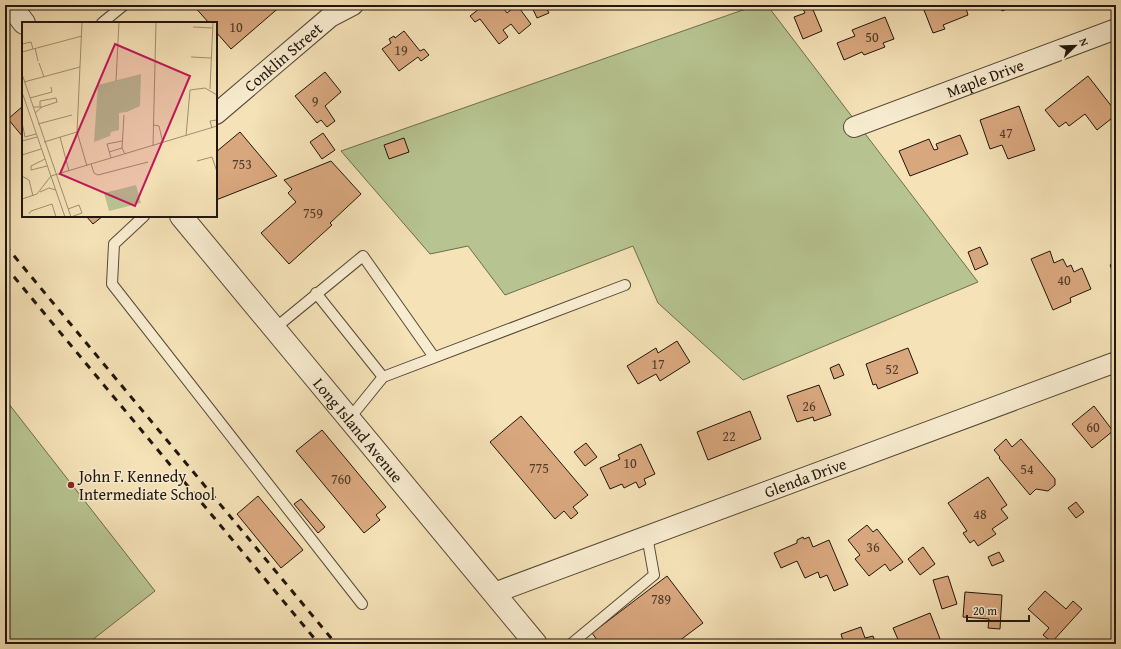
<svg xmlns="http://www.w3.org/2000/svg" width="1121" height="649" font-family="'Gentium Book Plus',serif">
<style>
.park{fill:#b7c492;stroke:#6c6d4e}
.building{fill:#d9a77e;stroke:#21160b}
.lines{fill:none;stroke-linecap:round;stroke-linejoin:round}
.service-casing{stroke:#564936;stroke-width:12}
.minor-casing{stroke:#564936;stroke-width:22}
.tertiary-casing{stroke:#564936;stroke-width:24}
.service{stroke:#f8ecd0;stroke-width:10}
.minor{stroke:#f8ecd0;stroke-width:20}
.tertiary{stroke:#f8ecd0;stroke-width:22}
.rail{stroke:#21160b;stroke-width:3;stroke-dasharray:7 7;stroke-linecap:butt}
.poi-dot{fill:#8f2418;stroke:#f8ecd0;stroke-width:1.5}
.labels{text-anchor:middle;stroke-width:3;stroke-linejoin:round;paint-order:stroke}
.number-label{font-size:14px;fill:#4f3a28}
.street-label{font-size:16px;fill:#21160b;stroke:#f8ecd0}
.poi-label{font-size:16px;fill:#21160b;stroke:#f8ecd0;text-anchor:start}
.inset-road{fill:none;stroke:#a09072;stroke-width:1}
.view{fill:#c2185b;fill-opacity:0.15;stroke:#c2185b;stroke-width:2}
.inset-edge{fill:none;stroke:#21160b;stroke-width:2}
</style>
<rect width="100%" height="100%" fill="#f5e2b7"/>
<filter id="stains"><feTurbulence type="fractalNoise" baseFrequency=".005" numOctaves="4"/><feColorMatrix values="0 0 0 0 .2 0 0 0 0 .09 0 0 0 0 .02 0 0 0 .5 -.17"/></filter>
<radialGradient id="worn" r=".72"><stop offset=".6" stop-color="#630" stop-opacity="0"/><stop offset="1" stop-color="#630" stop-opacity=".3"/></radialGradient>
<g class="park">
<polygon points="757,5 767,5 978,282 743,380 658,303 633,246 505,295 468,246 430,254 341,151"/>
<polygon points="5,399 155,591 87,644 10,644 5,638"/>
</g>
<g class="building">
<polygon points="193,5 282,5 231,49 216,32 216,23 209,23"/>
<polygon points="484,5 501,5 507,13 517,5 531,24 519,34 511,24 503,30 508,37 499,44 480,19 475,22 470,16"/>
<polygon points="531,5 545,5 549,13 537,18"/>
<polygon points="801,5 811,5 822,31 803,39 794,17 805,13"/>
<polygon points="922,5 965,5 968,15 943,25 945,29 933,33"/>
<polygon points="1000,5 1016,5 1002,11"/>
<polygon points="885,17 894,39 883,43 885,47 864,55 862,52 844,60 837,43 855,36 852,30"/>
<polygon points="404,31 420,51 424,49 429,55 421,61 418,57 399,71 382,49 391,43 389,39 394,36 395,38"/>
<polygon points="325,72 341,92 325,106 335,121 327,127 321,120 317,123 295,96"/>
<polygon points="1088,76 1116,112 1116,115 1097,130 1085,114 1069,126 1066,122 1059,127 1045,110"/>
<polygon points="23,106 23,137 8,119"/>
<polygon points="1019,106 1035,150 1008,159 1002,145 990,149 980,120"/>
<polygon points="240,132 277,176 216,200 216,152"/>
<polygon points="323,133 335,150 322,159 310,142"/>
<polygon points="960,135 968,154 910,176 899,151 929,139 934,150 938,149 936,144"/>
<polygon points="404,138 409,152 389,159 384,145"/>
<polygon points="331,161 361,194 330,223 332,225 289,264 261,233 296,202 288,193 292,189 284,180"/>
<polygon points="86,216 103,216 93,224"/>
<polygon points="980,247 988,264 975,270 968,252"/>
<polygon points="1050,251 1054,263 1063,259 1067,267 1071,265 1074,272 1082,268 1091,289 1070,298 1071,302 1053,310 1031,259"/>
<polygon points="1116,263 1116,280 1110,265"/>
<polygon points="677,341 690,362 660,381 656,374 638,384 627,366 656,348 658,353"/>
<polygon points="908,348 918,373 878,389 876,384 873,385 866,364"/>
<polygon points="839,364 844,375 834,379 830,368"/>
<polygon points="819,385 831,415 814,421 813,417 797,422 787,396"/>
<polygon points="1094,406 1113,431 1092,448 1072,424"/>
<polygon points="750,411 761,439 708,460 697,432"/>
<polygon points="521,416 588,495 573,507 578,513 571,519 564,511 555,519 490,442"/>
<polygon points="322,430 386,507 376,515 380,520 364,533 296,451"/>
<polygon points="1006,439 1012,447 1021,439 1055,479 1055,485 1048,491 1036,489 1030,495 999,458 1000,457 994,450"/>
<polygon points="586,443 597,457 585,466 574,452"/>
<polygon points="641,444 655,474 644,479 646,484 639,488 636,482 624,488 622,484 610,489 600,468 620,459 618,455"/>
<polygon points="988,477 1007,505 1001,509 1008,518 992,529 996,534 978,546 974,540 970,543 963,533 967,531 948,503"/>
<polygon points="258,496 303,550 281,568 237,514"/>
<polygon points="301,499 325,527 318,533 294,504"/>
<polygon points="1076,502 1084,512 1076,518 1068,508"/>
<polygon points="867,525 873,532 877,529 903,562 890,571 885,564 869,576 855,559 860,555 848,540"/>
<polygon points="803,537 804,539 809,537 813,547 829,540 848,585 834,591 827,575 820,578 818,572 805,578 797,561 781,568 774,553 797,543 797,540"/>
<polygon points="923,547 935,564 920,575 908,559"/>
<polygon points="999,552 1004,561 992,566 988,557"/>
<polygon points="667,576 703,623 675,644 600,644 592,633"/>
<polygon points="948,576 957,604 942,609 933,580"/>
<polygon points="1045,591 1066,609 1073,601 1082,609 1052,642 1043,635 1049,628 1028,609"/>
<polygon points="965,592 1002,595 1000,629 988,628 989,619 963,617"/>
<polygon points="930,613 942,644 930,644 929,641 922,644 900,644 893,628"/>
<polygon points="861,627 865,638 873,636 876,644 844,644 841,634"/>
</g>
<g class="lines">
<g class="service-casing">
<g id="service">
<polyline points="102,23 124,5"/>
<polyline points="144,216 114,244 112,284 362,604"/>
<polyline points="316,293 383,377"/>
<polyline points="274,329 363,256 434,357"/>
<polyline points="349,419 383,377 625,285"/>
<polyline points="571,644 654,575 647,536"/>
</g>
</g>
<g class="minor-casing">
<g id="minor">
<path id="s1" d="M216,114L330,17L353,5"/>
<path id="s2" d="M854,127L1116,29"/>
<path id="s3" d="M494,593L1116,362"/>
</g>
</g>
<g class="tertiary-casing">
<g id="tertiary">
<polyline points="10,5 24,23"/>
<path id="s4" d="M181,216L536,644"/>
</g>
</g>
<use href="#service" class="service"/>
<use href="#minor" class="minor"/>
<use href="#tertiary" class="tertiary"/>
<g class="rail">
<polyline points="5,245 336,644"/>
<polyline points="5,266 319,644"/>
</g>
</g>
<circle class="poi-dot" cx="71" cy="485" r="4"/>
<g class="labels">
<g class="number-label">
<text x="236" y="32">10</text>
<text x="872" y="42">50</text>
<text x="401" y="55">19</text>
<text x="315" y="106">9</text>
<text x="1006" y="138">47</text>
<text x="242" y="169">753</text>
<text x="313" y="218">759</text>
<text x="1064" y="285">40</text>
<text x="658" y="369">17</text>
<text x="892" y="374">52</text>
<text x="809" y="411">26</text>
<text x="1093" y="432">60</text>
<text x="729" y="441">22</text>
<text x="630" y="468">10</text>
<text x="539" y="473">775</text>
<text x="1027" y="474">54</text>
<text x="341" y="484">760</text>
<text x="980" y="519">48</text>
<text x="873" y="552">36</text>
<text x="661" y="604">789</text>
</g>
<g class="street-label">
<text dy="6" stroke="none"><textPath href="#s1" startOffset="88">Conklin Street</textPath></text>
<text dy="6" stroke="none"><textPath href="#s2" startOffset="140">Maple Drive</textPath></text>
<text dy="6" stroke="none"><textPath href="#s4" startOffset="278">Long Island Avenue</textPath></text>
<text dy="6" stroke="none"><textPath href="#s3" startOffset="332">Glenda Drive</textPath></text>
</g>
<g class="poi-label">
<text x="79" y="482">John F. Kennedy<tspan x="79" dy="18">Intermediate School</tspan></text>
</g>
</g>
<g transform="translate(22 22)">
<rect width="195" height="195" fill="#f5e2b7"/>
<path d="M119,52L118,84L105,90L97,91V108L89,110L88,114L72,120L76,63ZM114,163L119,181L87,189L82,171Z" fill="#b7c492"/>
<path class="inset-road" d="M60,0L55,110L65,144M171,5L191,6M0,22L9,20L11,27M13,26L16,39M0,30L60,14M169,35L189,36M17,41L22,55M0,52L49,195M94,59L97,0M2,60L58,45M188,67L191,0M0,70L43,195M8,76L30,70L29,65M11,85H20L13,91M18,85V79L34,76L35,80L20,85M102,93L100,126L103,132M0,100L3,115L14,112M16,102L50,93M132,103L137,104L141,121M190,106L188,99L195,98M164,114L168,68L183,66L195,73M38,115L47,149M0,119L15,115M22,120L55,110M131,124L134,0M87,130L100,126M0,133L19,127M89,136L85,122L100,119M23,137L9,144V148L25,144M175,139L190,135L195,150M69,142L72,151L76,153L126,140M0,154L7,158L11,174M18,170L27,166L34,168M0,177L15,172L29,154L195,104M46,187L57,183L60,191L49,195M7,192L9,189L30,182L34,195"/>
<path class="view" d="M93,22L168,54L113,184L38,152Z"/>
<rect width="195" height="195" class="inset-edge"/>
</g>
<rect width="1121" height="649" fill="none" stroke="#f5e2b7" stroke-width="20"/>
<rect x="6" y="6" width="1109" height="637" fill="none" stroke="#21160b" stroke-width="2"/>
<rect x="10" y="10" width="1101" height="629" fill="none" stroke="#21160b"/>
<g transform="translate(1075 46) rotate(67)" stroke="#f8ecd0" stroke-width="3" paint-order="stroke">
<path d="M0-3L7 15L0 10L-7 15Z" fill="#21160b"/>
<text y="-6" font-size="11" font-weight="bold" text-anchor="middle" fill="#21160b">N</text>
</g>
<path d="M967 615v6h62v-6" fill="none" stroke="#21160b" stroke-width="2"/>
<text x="973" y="615" font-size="12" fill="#21160b" stroke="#f8ecd0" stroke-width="3" paint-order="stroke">20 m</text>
<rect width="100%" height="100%" filter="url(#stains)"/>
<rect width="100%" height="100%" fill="url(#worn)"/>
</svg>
